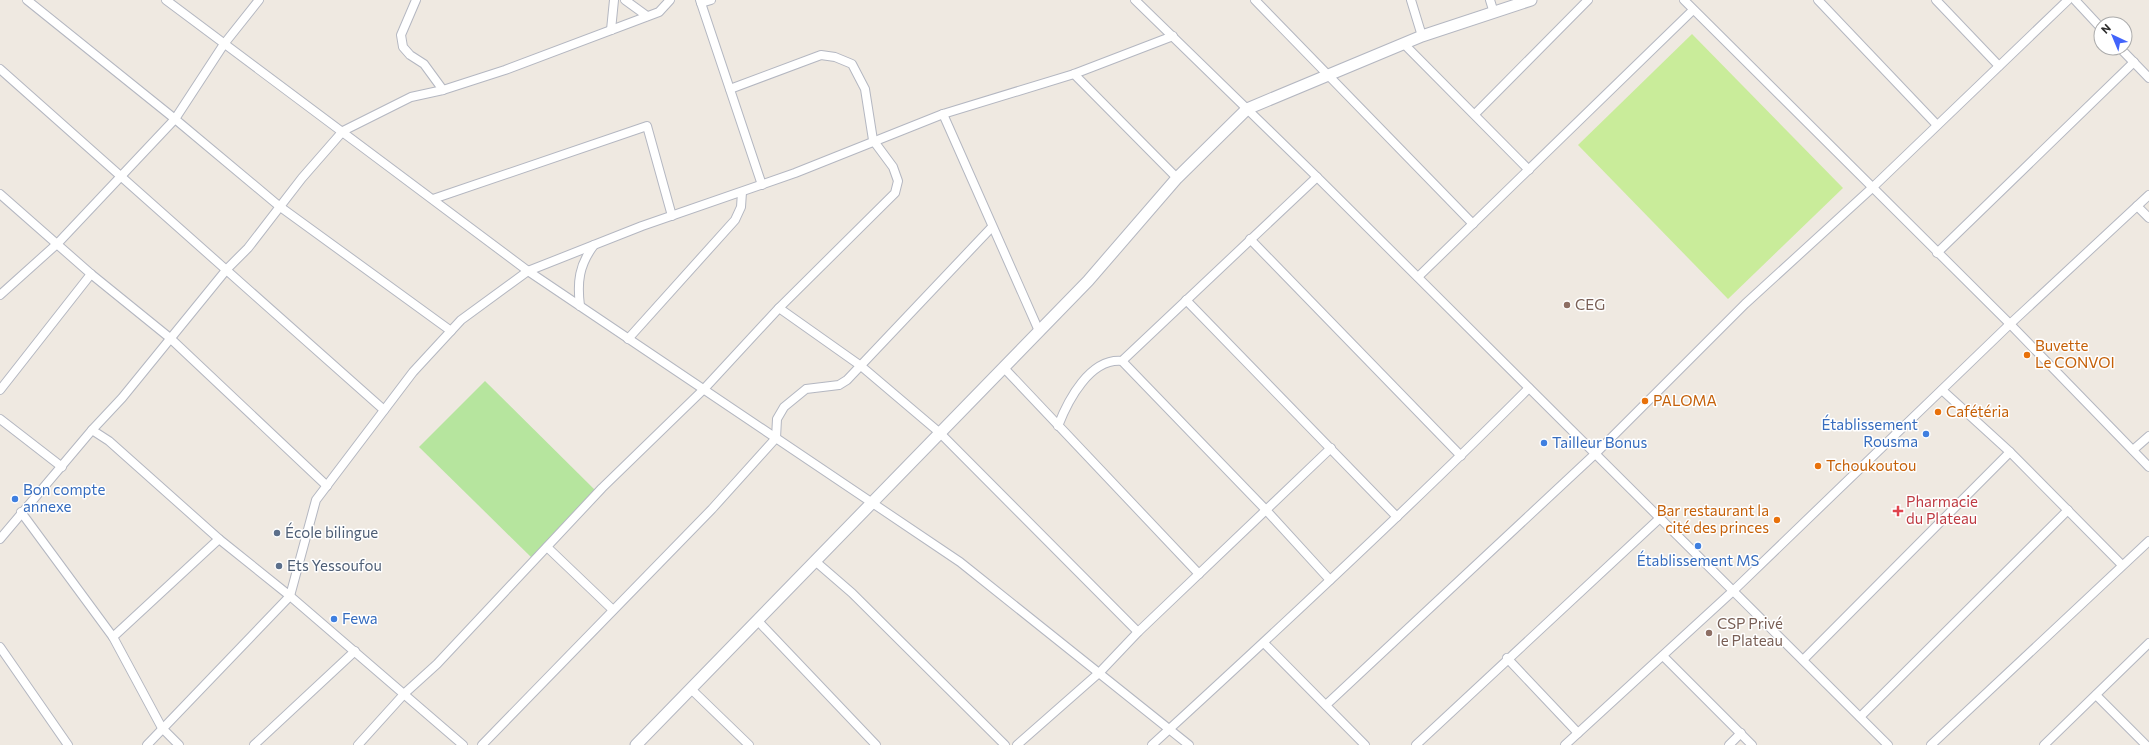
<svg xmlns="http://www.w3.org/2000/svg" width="2149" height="745" font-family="Commissioner,sans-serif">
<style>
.green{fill:#b6e59e}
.pitch{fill:#c9ec9a}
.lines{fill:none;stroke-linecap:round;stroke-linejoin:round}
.minor-casing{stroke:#b4b7c1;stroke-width:10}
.tertiary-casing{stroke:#b4b7c1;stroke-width:13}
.minor{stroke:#fff;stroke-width:8}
.tertiary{stroke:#fff;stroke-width:11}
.education-dot{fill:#8d6e63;stroke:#fff;stroke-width:1.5}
.food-dot{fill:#e8710a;stroke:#fff;stroke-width:1.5}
.shop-dot{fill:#3f7fe0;stroke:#fff;stroke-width:1.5}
.health-dot{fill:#e0444e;stroke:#fff;stroke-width:1.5}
.service-dot{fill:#5c6f8a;stroke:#fff;stroke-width:1.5}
.labels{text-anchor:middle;stroke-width:3;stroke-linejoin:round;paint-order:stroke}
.education-label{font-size:15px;fill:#785e54;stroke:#fff;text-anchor:start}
.food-label{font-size:15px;fill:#c56008;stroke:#fff;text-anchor:start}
.shop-label{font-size:15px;fill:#366cbe;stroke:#fff;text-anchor:start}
.health-label{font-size:15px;fill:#be3a42;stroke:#fff;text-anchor:start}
.service-label{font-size:15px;fill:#4e5e75;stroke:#fff;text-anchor:start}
</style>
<rect width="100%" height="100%" fill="#efe9e1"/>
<polygon class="green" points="485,381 597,492 532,558 419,447"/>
<polygon class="pitch" points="1692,34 1843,188 1728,299 1578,145"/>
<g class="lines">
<g class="minor-casing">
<g id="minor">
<polyline points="27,0 175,119 279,206 451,331"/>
<polyline points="166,0 528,271 960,562 1189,745"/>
<polyline points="416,0 401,35 403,47 410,55 424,64 443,90"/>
<polyline points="625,0 647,16"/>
<polyline points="700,0 762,185"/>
<polyline points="1135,0 1317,177 1888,745"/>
<polyline points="1255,0 1473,224"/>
<polyline points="1411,0 1422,36"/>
<polyline points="1490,0 1494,13"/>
<polyline points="1684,0 2010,324 2149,467"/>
<polyline points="1818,0 1937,125"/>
<polyline points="1936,0 1999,66"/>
<polyline points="2075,0 2101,28"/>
<polyline points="701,3 711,0"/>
<polyline points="611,30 614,0"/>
<polyline points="1404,44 1529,170"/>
<polyline points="2120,48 2149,78"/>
<polyline points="0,69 384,410"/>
<polyline points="1074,74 1177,178"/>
<polyline points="943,114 1039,331"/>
<polyline points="1475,114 1588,0"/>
<polyline points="0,194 91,274 170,338 327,486"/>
<polyline points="433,199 647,126 672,216"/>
<polyline points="2137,206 2149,218"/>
<polyline points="1250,239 1461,456"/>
<polyline points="1937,253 2134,62"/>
<polyline points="1418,277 1693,10"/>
<polyline points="0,295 58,243 175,119 224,44 259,0"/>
<polyline points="1186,300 1397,517"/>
<path d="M580,306C577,282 579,265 594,245"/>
<polyline points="779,308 861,366 940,433 1138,632"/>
<polyline points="628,339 735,220 741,207 742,192"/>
<polyline points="1122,361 1317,177"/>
<polyline points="1004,368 1199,574"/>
<polyline points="0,390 91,274"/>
<polyline points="1942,390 2010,452 2122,565"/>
<polyline points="0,419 62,467"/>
<path d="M1058,426C1068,400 1090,358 1122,361L1266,510L1330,580"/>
<polyline points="92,430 122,398 227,269 248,248 302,178 343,131 411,97 443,90 505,70 659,12 670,0"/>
<polyline points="2133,450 2149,436"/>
<polyline points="21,512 113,637 162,728 179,745"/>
<polyline points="0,539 92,430 109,441 219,539 290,596 316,500 413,372 461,320 528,271 642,226 795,173 943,114 1074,74 1173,36"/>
<polyline points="547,547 613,610"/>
<polyline points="815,561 852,593 1005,745"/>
<polyline points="757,620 876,745"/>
<polyline points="113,637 219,539"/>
<polyline points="1264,643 1365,745"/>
<polyline points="0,647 68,745"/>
<polyline points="1663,656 1752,745"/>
<polyline points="1507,658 1578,733"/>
<polyline points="1803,660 2010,452"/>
<polyline points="691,689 749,745"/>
<polyline points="2096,695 2146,745"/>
<polyline points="1326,705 1595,454 1745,304 1872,188 2068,0"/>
<polyline points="1860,717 2068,510"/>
<polyline points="147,745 290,596 463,745"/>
<polyline points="254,745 355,651"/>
<polyline points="358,745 405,693 437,664 602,488 704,389 779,308 895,193 898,181 893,167 873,140 865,89 852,64 835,57 821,55 730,89"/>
<polyline points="482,745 712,509 776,438 777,419 784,407 806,389 839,385 847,380 992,227"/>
<polyline points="1017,745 1100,672 1138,632 1331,448"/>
<path d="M1152,745C1280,628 1407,510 1529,388"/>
<polyline points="1416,745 1660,518"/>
<polyline points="1565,745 1733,591 2010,324 2149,195"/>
<polyline points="1729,745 1741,733"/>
<polyline points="1931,745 2149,541"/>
<polyline points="2044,745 2149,643"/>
</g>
</g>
<g class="tertiary-casing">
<polyline id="tertiary" points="636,745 1088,281 1177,178 1247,109 1422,36 1531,0"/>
</g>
<use href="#minor" class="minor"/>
<use href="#tertiary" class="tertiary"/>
</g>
<g class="education-dot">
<circle cx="1567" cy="305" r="4"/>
<circle cx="1709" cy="633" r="4"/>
</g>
<g class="food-dot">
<circle cx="2027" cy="355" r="4"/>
<circle cx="1645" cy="401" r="4"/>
<circle cx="1938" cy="412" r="4"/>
<circle cx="1818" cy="466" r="4"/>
<circle cx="1777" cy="520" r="4"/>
</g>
<g class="shop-dot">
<circle cx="1926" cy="434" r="4"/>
<circle cx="1544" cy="443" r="4"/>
<circle cx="15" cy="499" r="4"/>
<circle cx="1698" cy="546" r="4"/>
<circle cx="334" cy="619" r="4"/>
</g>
<path class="health-dot" d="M1896 505h4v4h4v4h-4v4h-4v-4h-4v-4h4z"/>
<g class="service-dot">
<circle cx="277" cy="533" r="4"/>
<circle cx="279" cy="566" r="4"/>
</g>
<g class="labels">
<g class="education-label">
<text x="1575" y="310">CEG</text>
<text x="1717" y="629">CSP Privé<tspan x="1717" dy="17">le Plateau</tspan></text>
</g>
<g class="food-label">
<text x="2035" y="351">Buvette<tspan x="2035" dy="17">Le CONVOI</tspan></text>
<text x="1653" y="406">PALOMA</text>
<text x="1946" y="417">Cafétéria</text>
<text x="1826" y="471">Tchoukoutou</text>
<text x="1769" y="516" text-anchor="end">Bar restaurant la<tspan x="1769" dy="17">cité des princes</tspan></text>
</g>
<g class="shop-label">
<text x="1918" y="430" text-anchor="end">Établissement<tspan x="1918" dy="17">Rousma</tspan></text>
<text x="1552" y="448">Tailleur Bonus</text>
<text x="23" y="495">Bon compte<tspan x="23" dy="17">annexe</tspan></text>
<text x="1698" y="566" text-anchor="middle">Établissement MS</text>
<text x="342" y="624">Fewa</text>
</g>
<g class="health-label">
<text x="1906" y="507">Pharmacie<tspan x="1906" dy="17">du Plateau</tspan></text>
</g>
<g class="service-label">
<text x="285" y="538">École bilingue</text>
<text x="287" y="571">Ets Yessoufou</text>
</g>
</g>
<g transform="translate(2113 36) rotate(316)"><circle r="19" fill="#ffffff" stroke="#ababab"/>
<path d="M0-3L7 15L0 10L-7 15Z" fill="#4264fb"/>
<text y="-6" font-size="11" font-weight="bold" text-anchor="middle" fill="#2e2e2e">N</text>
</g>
</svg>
